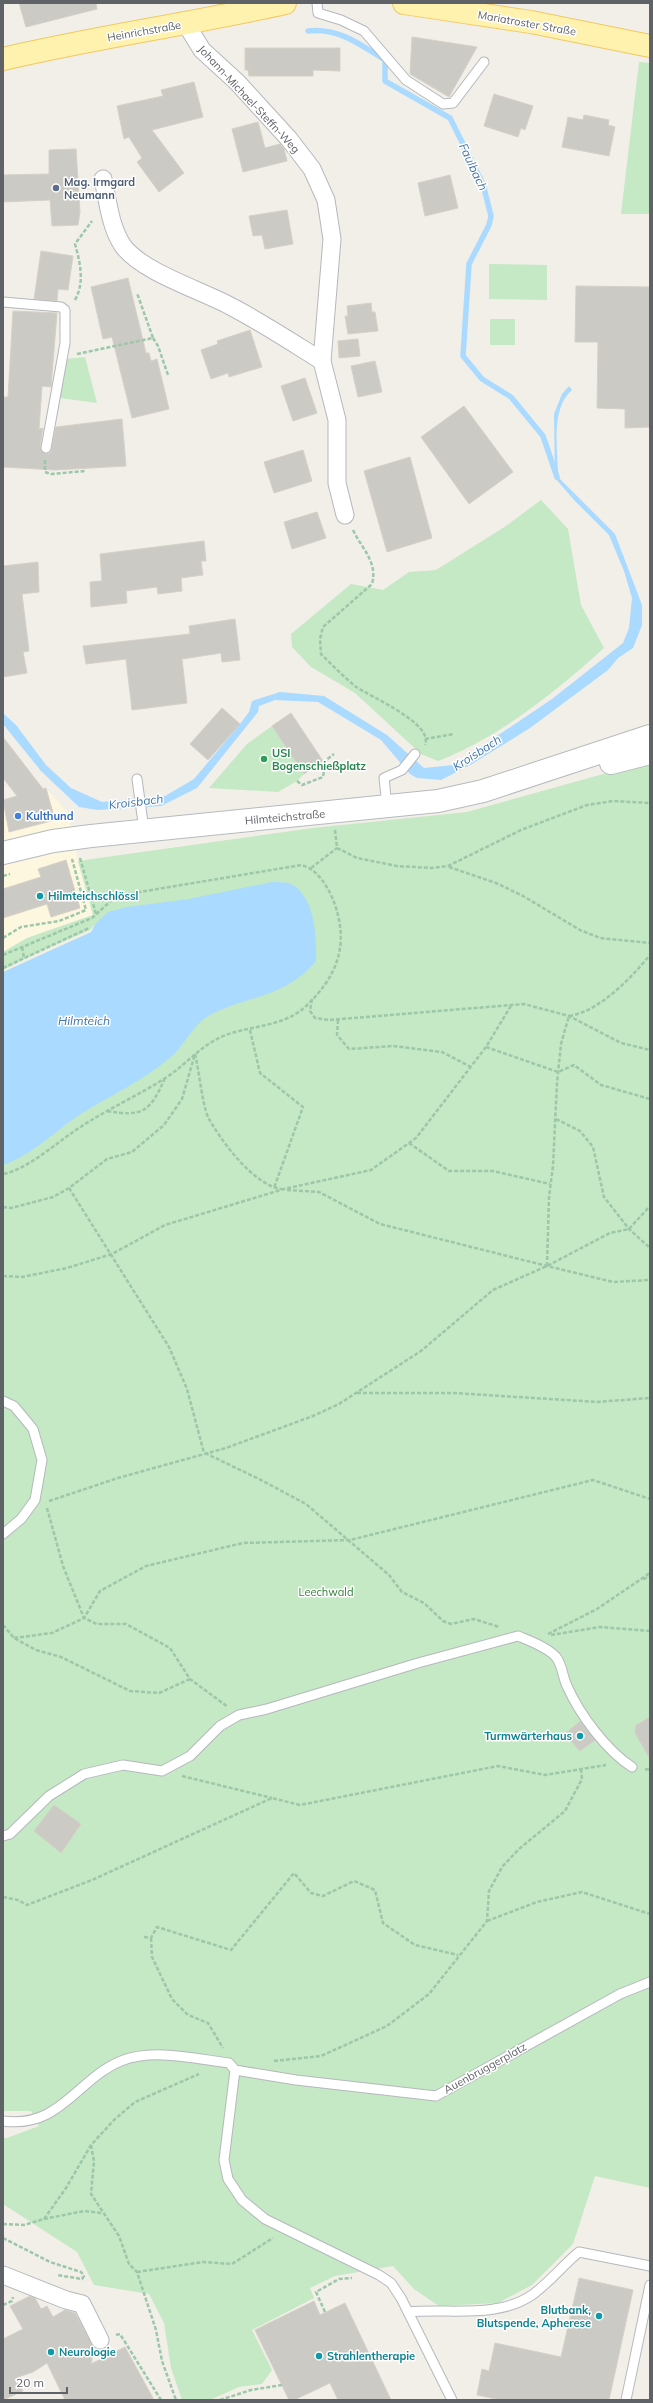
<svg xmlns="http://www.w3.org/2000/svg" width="653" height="2403" font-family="Mulish,sans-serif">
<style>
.commercial{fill:#fef7e0}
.green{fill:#c5e8c5}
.water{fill:#aadaff}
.pier{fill:#f1efe8}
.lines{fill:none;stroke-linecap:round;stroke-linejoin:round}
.stream{stroke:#aadaff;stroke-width:5.5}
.building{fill:#cccac5;stroke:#d6d1c6}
.service-casing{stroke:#b5b8bc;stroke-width:11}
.minor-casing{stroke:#b5b8bc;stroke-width:19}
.secondary-casing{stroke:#b6babf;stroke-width:24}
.primary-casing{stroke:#f2c960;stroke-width:24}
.path{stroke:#9cc7a9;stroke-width:2.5;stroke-dasharray:4 2;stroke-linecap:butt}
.service{stroke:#fff;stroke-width:9}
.minor{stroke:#fff;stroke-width:17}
.secondary{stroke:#fff;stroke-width:22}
.primary{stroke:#fff2af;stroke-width:22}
.service-dot{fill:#5c6f8a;stroke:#fff;stroke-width:1.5}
.leisure-dot{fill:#2e9e5b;stroke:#fff;stroke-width:1.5}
.shop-dot{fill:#3f7fe0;stroke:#fff;stroke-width:1.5}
.culture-dot{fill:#0f9aa8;stroke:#fff;stroke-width:1.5}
.labels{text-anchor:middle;stroke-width:3;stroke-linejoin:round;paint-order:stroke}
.street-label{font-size:11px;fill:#5f6368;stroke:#fff}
.service-label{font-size:11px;font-weight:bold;fill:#4e5e75;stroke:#fff;text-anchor:start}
.leisure-label{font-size:11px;font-weight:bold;fill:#27864d;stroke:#fff;text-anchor:start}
.shop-label{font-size:11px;font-weight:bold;fill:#366cbe;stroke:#fff;text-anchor:start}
.culture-label{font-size:11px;font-weight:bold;fill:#0d838f;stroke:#fff;text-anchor:start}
.park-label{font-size:11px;fill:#348238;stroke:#fff}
.water-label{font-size:12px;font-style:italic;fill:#4174aa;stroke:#fff}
</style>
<rect width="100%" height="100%" fill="#f1efe8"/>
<polygon class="commercial" points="46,788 68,813 78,861 93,915 27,938 3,952 3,800"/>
<g class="green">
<polygon points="639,62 650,63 650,214 621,214"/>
<polygon points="489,264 547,265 547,300 489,299"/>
<rect x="490" y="319" width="25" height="26"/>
<polygon points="85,357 97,403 60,398 65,359"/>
<path d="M541,500L568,529L581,605L604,648C557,691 498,738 438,761L421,754L355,693L311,667L292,647L291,634L351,584L383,590L409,572L436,570L506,526Z"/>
<polygon points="272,726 304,774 297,781 278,792 209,788 247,744"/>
<polygon points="650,761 650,2188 595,2176 573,2244 532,2285 498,2303 439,2306 414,2289 393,2266 335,2276 310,2288 314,2298 252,2330 272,2370 262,2384 239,2387 210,2400 182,2400 171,2368 164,2323 149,2294 94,2285 77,2252 3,2204 3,2138 7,2138 39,2126 31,2111 3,2111 3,952 27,938 93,915 78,861 313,828 467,812"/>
</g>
<g class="water">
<path d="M569,386L572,390C550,409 558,450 558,477L615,534L642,605V625L633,648L618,658L608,670L530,728L472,764L441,780L417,778L410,774L381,740L318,702L275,700L259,706L258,712L197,788L161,806L98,810L79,807L41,771L3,724V713L16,725L46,765L71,788L102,802L165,796L194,779L240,724L249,712L252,701L280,692L324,696L387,735L424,768L454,765L552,699L623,643L629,628L632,598L624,571L609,535L574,500L555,478L554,414L562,394Z"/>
<path d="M272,882C277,882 283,882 288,883C315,892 317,938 316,961C285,998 249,995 210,1015C193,1024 185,1045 171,1057C143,1081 109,1096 79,1115C54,1132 32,1155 3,1165V972L91,932L95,924L108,912L127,907L189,899Z"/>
</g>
<polygon class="pier" points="95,924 91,932 3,972 3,970 39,952 90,930"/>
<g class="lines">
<path class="stream" d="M308,31C338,27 361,45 385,60V81L450,118L483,184L491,216L489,225L469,264L463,356L482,379L511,397L543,436L557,477"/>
</g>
<g class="building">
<polygon points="19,3 96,3 97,9 26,27"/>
<polygon points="412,37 477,47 449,97 410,74"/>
<polygon points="245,48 340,48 340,71 313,70 313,76 249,76 248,70 245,70"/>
<polygon points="194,82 203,117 152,130 184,173 159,192 137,162 142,158 129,137 124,139 117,106 163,96 161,90"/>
<polygon points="494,94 533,106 525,130 521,128 518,137 484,126"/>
<polygon points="584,115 609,120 608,125 615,127 609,156 562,147 568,117 583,120"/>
<polygon points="258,122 265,148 280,144 284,149 287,161 243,172 232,129"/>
<polygon points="76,149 80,212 78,225 52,226 50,200 3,202 3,175 49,174 49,150"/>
<polygon points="450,175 458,208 425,216 418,183"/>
<polygon points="287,210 293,244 265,249 262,235 253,236 249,216"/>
<polygon points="41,251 73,256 68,290 58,289 57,301 34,299"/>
<polygon points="128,278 146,353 149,353 151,361 157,359 169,409 132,418 112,337 103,339 91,287"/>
<polygon points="576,286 650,287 650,427 625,428 625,409 597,408 598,342 575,342"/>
<polygon points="371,303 372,312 375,312 378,331 348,334 345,316 348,316 347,306"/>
<polygon points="13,311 57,313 51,387 42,386 39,429 43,428 40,447 42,452 48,454 51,452 56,427 122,419 126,466 55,470 3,467 3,397 8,397"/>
<polygon points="250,330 262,367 229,377 228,373 211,379 201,350 218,344 217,341"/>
<polygon points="358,339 360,356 339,358 338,341"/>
<polygon points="375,361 382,392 358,397 351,366"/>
<polygon points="305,378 317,413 293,421 281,386"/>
<polygon points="464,406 513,472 469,504 421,437"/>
<polygon points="303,450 312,481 274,493 264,462"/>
<polygon points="410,457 432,538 387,552 364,471"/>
<polygon points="317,512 326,538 292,549 284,522"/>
<polygon points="204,541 206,561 201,561 203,575 181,578 182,591 158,594 157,587 126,591 127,603 91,607 90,582 102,581 100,554"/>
<polygon points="38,562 39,592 22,594 29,651 23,652 27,673 3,677 3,566"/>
<polygon points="235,619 240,660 222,662 221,653 182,659 187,703 132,710 126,659 86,664 83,646 190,634 189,626"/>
<polygon points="222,708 240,724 208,760 190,744"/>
<polygon points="291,713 323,761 304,774 272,726"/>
<polygon points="3,737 43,789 46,788 55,820 9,832 3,800 17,796 3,778"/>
<polygon points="66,860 80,908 51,917 47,904 3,918 3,889 41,877 38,869"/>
<polygon points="650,1717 650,1759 635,1733 636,1725"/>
<polygon points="580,1721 595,1740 580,1751 566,1736 566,1733"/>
<polygon points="54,1805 81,1824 61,1853 34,1831"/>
<polygon points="579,2278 633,2290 609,2400 501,2400 477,2395 482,2369 489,2371 495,2343 561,2357"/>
<polygon points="30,2296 35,2298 41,2309 47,2306 53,2317 65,2310 75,2313 94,2348 91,2364 125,2347 154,2400 65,2400 47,2363 33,2372 15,2378 23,2391 3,2400 3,2339 23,2329 10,2306"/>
<polygon points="314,2301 320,2315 345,2303 391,2400 338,2400 330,2383 294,2400 289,2400 255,2330"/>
</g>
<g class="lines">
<g class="service-casing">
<g id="service">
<polyline points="317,3 318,13 341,20 364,31 406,80 443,104 453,103 484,62"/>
<polyline points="3,302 61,307 65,310 65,343 46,448"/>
<polyline points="137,779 144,830"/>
<polyline points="387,806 384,778 402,770 415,754"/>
<polyline points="3,1401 14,1406 33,1429 42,1460 35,1500 21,1519 3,1534"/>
<path d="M3,1836L10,1834L49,1796L84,1774L123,1765L162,1771L190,1756L220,1726L239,1715L267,1709L418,1663L518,1636C530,1641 547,1647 556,1657C562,1664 563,1678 567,1686C580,1715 606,1750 632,1767"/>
<polyline points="235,2070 224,2160 228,2179 242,2200 265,2219 379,2275 391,2283 401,2298 452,2400"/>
<path d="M3,2121C60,2129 77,2079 121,2061C153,2048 196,2059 229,2063L235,2070L296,2080L436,2096L620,1994L650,1982"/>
<path d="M408,2312C448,2308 497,2319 532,2295C549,2283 563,2265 579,2252L650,2266"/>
<polyline points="626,2400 650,2285"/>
</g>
</g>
<g class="minor-casing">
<g id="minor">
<polyline points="186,24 202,50 237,82 289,139 312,169 326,200 332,239 322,361 337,420 337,483 345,515"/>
<path d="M103,179C108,201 110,227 123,246C143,273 204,291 234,308C264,324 293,343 322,361"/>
<polyline points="3,2275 66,2300 82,2304 100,2340"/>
</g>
</g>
<g class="secondary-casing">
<g id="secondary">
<polyline points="611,763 650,753"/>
<polyline points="3,853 53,841 91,836 438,801 483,791 650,736"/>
</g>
</g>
<g class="primary-casing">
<g id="primary">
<polyline points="404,3 531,22 650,46"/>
<path d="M3,59C96,37 191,24 285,3"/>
</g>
</g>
<g class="path">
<path d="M75,300C85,282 80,262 75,244L92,221"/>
<polyline points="153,338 158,346 168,375"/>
<polyline points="77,354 153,338 137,293"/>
<polyline points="45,460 45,472 51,474 85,471"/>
<path d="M353,530C362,549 378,562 372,584L323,627L320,639L321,654C332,665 343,676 355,686C370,697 434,723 425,745"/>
<polyline points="425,739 454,734"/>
<polyline points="297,781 302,785 323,777 326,760 334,754"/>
<polyline points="335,830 337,848"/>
<polyline points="337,848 357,858 397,866 431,868 448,866 521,830 587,805 613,801 650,803"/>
<polyline points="80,858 96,914"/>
<polyline points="449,867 496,883 523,896 580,930 600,938 650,943"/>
<polyline points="311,868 337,848"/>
<polyline points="3,876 10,874"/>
<polyline points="3,938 21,927 59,921 86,910 72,859"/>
<polyline points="22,947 24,958"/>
<path d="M3,955L92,918L113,899L122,895L301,865C318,869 329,888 335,905C349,946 337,977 305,1007C281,1029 243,1025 217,1039C198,1049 185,1065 167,1077C136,1097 103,1111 73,1132C54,1145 26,1170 3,1174"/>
<polyline points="3,968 89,928"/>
<polyline points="312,999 310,1011 315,1018 329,1020 524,1004 569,1016 621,1043 650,1050"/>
<polyline points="338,1020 337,1035 349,1049 393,1046 442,1052 471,1067"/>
<polyline points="250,1030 260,1073 303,1107 274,1188"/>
<polyline points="486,1047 558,1072 574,1065 601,1085 650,1099"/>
<path d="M195,1054C199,1070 202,1103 208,1117C221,1141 254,1186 282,1189"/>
<path d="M107,1111C143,1117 150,1112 165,1078"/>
<polyline points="556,1119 580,1131 593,1147 604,1197 629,1229 650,1248"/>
<polyline points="409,1143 449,1171 493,1171 550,1184"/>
<polyline points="69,1188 169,1347 187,1389 204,1453"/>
<polyline points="287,1190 319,1192 380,1224 547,1266 613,1282 650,1280"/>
<polyline points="3,1207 11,1208 53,1197 69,1188 107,1159 132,1152 164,1125 182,1099 195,1054"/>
<path d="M547,1266L549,1197L553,1166L557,1083L561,1044L569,1016C600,1011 630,979 650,955"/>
<polyline points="3,1276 22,1277 67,1268 112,1254 165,1225 284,1189 371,1170 416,1138 486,1047 512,1004"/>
<polyline points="357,1393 454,1393 597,1402 650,1398"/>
<polyline points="205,1453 261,1480 306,1504 389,1575 402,1592 424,1603 443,1621 451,1624 474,1619 499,1627"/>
<polyline points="49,1501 118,1478 226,1448 313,1416 339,1404 421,1351 493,1290 547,1266 610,1233 629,1229 650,1206"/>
<polyline points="47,1508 63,1566 84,1618 97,1624 126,1624 170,1648 190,1679 228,1707"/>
<polyline points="643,1579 650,1577"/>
<polyline points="3,1625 14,1638 36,1650 61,1657 130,1691 159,1693 190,1679"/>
<polyline points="548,1634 597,1609 650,1573"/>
<polyline points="551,1635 600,1627 650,1631"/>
<polyline points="14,1638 52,1633 84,1618 100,1591 146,1566 243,1543 350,1540 593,1480 650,1499"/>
<polyline points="645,1769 650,1770"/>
<polyline points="182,1776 272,1798"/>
<polyline points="3,1897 18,1900 27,1905 92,1880 272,1798 300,1805 498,1766 545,1775 606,1765"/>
<polyline points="487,1921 537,1902 582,1892 650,1914"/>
<polyline points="144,1937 151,1938 157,1927 231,1950 294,1873 311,1893 323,1896 354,1881 375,1890 383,1923 415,1945 458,1955"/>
<polyline points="151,1938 152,1957 172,1999 188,2015 208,2023 223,2048"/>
<polyline points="274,2061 321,2056 387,2026 429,1994 487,1921 489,1891 502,1867 519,1849 565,1811 582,1779 581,1769"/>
<polyline points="91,2145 94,2161 91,2194 119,2236 129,2264 137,2272 156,2330 162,2361 176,2400"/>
<polyline points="44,2219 84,2211 102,2213"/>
<polyline points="3,2224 24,2225 44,2219 66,2188 91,2145 114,2120 135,2102 199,2074"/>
<polyline points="3,2238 50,2262 81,2272 84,2276 82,2279 57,2275"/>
<polyline points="137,2272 203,2262 232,2264 273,2238"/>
<polyline points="3,2305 12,2301 13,2297"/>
<polyline points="325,2312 316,2292 339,2279 352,2278"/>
<polyline points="116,2335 120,2334 161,2400"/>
<polyline points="220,2400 251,2390 282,2385"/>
<polyline points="650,2400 650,2399"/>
</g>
<use href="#service" class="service"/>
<use href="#minor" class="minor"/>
<use href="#secondary" class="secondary"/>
<use href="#primary" class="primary"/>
</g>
<circle class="service-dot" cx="56" cy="188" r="4"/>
<circle class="leisure-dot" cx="264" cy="759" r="4"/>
<circle class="shop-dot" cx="18" cy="816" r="4"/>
<g class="culture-dot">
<circle cx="40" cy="896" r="4"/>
<circle cx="580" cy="1736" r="4"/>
<circle cx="599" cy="2316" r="4"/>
<circle cx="51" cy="2352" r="4"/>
<circle cx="319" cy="2356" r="4"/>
</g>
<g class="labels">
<g class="street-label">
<text transform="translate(527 23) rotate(10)" y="4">Mariatroster Straße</text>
<text transform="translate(144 31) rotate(-10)" y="4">Heinrichstraße</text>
<text transform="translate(249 99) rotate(47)" y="4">Johann-Michael-Steffn-Weg</text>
<text transform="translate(285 817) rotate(-5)" y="4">Hilmteichstraße</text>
<text transform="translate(485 2068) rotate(-29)" y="4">Auenbruggerplatz</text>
</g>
<g class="service-label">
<text x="64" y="186">Mag. Irmgard<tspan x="64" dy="13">Neumann</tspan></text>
</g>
<g class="leisure-label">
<text x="272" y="757">USI<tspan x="272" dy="13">Bogenschießplatz</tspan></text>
</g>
<g class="shop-label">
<text x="26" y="820">Kulthund</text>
</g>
<g class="culture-label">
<text x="48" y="900">Hilmteichschlössl</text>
<text x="572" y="1740" text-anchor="end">Turmwärterhaus</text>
<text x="591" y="2314" text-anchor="end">Blutbank,<tspan x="591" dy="13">Blutspende, Apherese</tspan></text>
<text x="59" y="2356">Neurologie</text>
<text x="327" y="2360">Strahlentherapie</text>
</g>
<g class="park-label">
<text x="326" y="1596">Leechwald</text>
</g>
<g class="water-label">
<text transform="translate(473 167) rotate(65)" y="4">Faulbach</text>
<text transform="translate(477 753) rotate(-33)" y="4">Kroisbach</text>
<text transform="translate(136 802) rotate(-7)" y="4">Kroisbach</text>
<text x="84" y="1025">Hilmteich</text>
</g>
</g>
<rect width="653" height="2403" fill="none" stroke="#5f6368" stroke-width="8"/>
<path d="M10 2387v6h57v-6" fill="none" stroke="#5f6368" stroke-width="2"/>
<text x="16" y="2387" font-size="12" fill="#5f6368" stroke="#ffffff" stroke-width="3" paint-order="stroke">20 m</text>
</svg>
